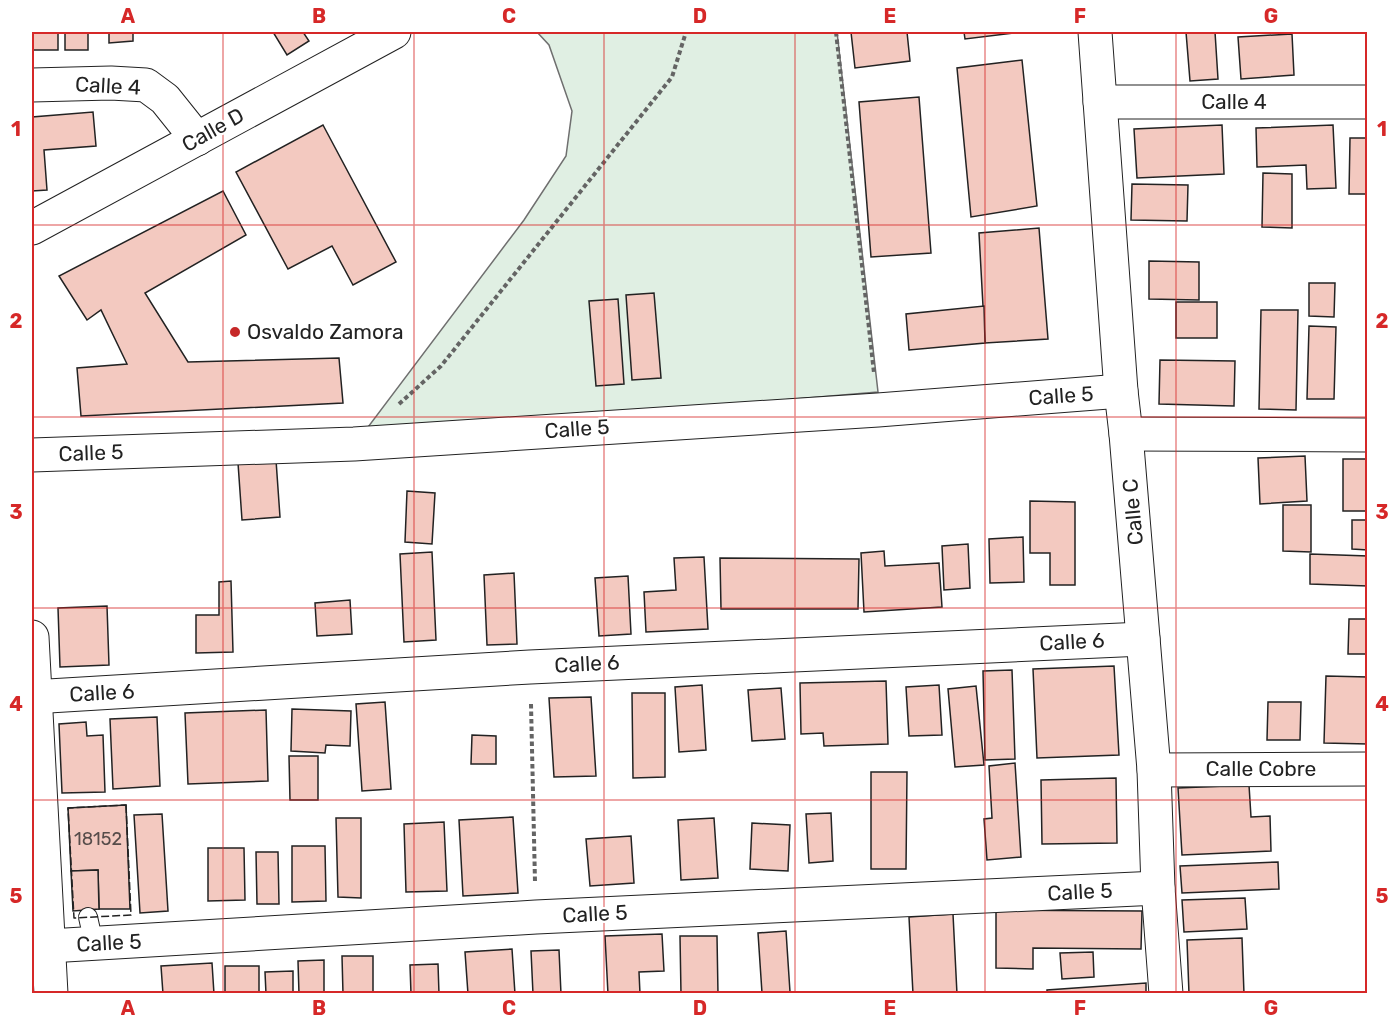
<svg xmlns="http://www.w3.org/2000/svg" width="1399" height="1025" font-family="Rubik,sans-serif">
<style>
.green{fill:#e0efe3;stroke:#6f6f6f;stroke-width:1.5}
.building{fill:#f3c9c0;stroke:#222;stroke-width:1.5}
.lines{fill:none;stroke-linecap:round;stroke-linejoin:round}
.lane-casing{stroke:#222;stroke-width:20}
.street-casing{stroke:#222;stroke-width:35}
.path{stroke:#646464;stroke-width:4;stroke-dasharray:4.5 3;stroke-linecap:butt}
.lane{stroke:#fff;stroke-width:18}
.street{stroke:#fff;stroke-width:33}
.fence{stroke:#222;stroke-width:1.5;stroke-dasharray:8 3;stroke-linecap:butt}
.grid{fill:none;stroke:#d62828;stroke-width:1.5;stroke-opacity:0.55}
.poi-dot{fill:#c62828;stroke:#fff;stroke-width:2}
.labels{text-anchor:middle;stroke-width:4.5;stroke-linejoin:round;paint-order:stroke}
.number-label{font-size:18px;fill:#564c4a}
.street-label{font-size:21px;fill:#222;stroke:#fff}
.poi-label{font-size:21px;fill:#222;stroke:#fff;text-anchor:start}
.neatline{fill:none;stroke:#d62828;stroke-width:2}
.grid-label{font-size:20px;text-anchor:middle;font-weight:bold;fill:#d62828}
</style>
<rect width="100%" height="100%" fill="#fff"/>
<polygon class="green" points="537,32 837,32 878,392 362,435 524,220 566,156 572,111 549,45"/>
<g class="building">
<rect x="32" y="32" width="26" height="18"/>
<rect x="65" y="32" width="23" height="18"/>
<polygon points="109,32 133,32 133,41 109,43"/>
<polygon points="273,32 303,32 309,41 287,55"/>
<polygon points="851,32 907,32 910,61 855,68"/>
<polygon points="964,32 1022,32 965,39"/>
<polygon points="1186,32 1215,32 1218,79 1190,81"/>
<polygon points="1292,34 1294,75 1241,79 1238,37"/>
<polygon points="1022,60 1037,206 971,217 957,68"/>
<polygon points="919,97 931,253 871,257 859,102"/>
<polygon points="93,112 96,146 44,150 47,190 32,191 32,117"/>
<polygon points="323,125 396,262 353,285 332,246 288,269 236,172"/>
<polygon points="1222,125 1224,174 1137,178 1134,129"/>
<polygon points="1333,125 1336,188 1307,189 1306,165 1257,167 1256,128"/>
<polygon points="1350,138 1368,138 1368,194 1349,194"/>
<polygon points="1263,173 1292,174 1292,228 1262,227"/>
<polygon points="1132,184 1188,185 1187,221 1131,220"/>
<polygon points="223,191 246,235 145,293 188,362 339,358 343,403 81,416 77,368 127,364 101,310 87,320 59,276"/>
<polygon points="1039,228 1048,339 985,343 979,233"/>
<polygon points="1149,261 1199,262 1199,300 1149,299"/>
<polygon points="1309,283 1335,283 1334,317 1309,316"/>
<polygon points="654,293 661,378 632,380 626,295"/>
<polygon points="618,299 624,384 596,386 589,301"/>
<rect x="1176" y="302" width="41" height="36"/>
<polygon points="984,306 985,343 909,350 906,314"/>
<polygon points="1261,310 1298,310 1296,410 1259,409"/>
<polygon points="1309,326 1336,327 1334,399 1307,399"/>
<polygon points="1160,360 1235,361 1234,406 1159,404"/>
<polygon points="1305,456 1307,501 1260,504 1258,458"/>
<rect x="1343" y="459" width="25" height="52"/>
<polygon points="276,460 280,517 242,520 238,463"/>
<polygon points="407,491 435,493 432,544 405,542"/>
<polygon points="1030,501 1075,502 1075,585 1050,585 1050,553 1030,553"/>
<polygon points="1283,505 1311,505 1311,552 1283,551"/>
<polygon points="1352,520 1368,520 1368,550 1352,549"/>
<polygon points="1023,537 1024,582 990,583 989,539"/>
<polygon points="968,544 970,588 944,590 942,546"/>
<polygon points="884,551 885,566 939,563 942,607 864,612 861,553"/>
<polygon points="432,552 436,640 404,642 400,554"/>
<polygon points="1310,554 1368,556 1368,586 1310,584"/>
<polygon points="704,557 708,629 646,632 644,592 676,590 674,558"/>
<polygon points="720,558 859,559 858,609 721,609"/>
<polygon points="514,573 517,644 487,645 484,575"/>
<polygon points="628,576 631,634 599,636 595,578"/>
<polygon points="231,581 233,652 196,653 196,615 219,615 219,582"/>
<polygon points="350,600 352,634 317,636 315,603"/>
<polygon points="107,606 109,665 60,667 58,608"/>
<polygon points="1349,619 1368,619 1368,654 1348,654"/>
<polygon points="1114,666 1119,755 1037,758 1033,669"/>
<polygon points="1012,670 1015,759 985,760 983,671"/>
<polygon points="1326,676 1368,677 1368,744 1324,743"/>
<polygon points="886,681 888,744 824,746 823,733 801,734 800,683"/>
<polygon points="702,685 706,750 679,752 675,687"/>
<polygon points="939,685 942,735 909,736 906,687"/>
<polygon points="976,686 984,765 955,767 948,689"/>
<polygon points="781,688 785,739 752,741 748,690"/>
<polygon points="632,693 665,693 665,777 633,778"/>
<polygon points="591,697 596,776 554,777 549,698"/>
<polygon points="385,702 391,789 362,791 356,704"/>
<polygon points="1268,702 1301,702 1300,740 1267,740"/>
<polygon points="292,709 351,711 350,746 326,745 325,753 291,751"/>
<polygon points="266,710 268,781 188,784 185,713"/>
<polygon points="157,717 160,786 113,789 110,719"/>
<polygon points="86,722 87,736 103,735 105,792 62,793 59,724"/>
<polygon points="472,735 496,736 496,764 471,764"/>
<polygon points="289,756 318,756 318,800 290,800"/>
<polygon points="1015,763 1021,857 987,860 984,819 992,818 989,766"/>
<polygon points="871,772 907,772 906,869 871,869"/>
<polygon points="1116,778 1117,843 1042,844 1041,780"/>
<polygon points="1249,785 1251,817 1270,816 1271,851 1182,855 1178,788"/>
<polygon points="126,805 130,909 99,909 98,870 71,871 68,808"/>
<polygon points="831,813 833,861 809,863 806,814"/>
<polygon points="162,814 168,911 140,913 134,815"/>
<polygon points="513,817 518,893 463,896 459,820"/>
<polygon points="336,818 361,818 361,898 338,897"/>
<polygon points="714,818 718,878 681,880 678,820"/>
<polygon points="444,822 447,891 406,892 404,824"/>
<polygon points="752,823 790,825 788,871 750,869"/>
<polygon points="631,836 634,883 590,886 586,839"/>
<polygon points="292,846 325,846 326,901 292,902"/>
<polygon points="208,848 244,848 245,900 208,901"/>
<polygon points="256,852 278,852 279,904 257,904"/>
<polygon points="1278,862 1279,889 1182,893 1180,866"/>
<polygon points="98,870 99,909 73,911 71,871"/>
<polygon points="1245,898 1247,929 1184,932 1182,900"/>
<polygon points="996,910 1142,911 1141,949 1033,948 1033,969 996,968"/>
<polygon points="953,914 957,994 913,994 909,917"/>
<polygon points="786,931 790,992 762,993 758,933"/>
<polygon points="662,934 664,971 639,972 640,994 608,994 605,936"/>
<polygon points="680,936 717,936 718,994 681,994"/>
<polygon points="1242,938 1244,994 1189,994 1187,940"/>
<polygon points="512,949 515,994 468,994 465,952"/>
<polygon points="559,950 561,994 533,994 531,951"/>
<polygon points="1093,952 1094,977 1062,979 1060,953"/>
<polygon points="342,956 373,956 373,994 343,994"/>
<polygon points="324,960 324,994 299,994 298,961"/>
<polygon points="212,963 214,994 163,994 161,966"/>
<polygon points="438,964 439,994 411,994 410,965"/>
<rect x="225" y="966" width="34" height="28"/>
<polygon points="293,971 293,994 266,994 265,972"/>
<polygon points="1146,983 1146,994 1047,994 1047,990"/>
</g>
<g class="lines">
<g class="lane-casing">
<polyline id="lane" points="88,917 94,944"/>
</g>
<g class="street-casing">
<g id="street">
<polyline points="1095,32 1121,391 1126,434 1154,770 1158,888 1166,994"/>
<polyline points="32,85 111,83 146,85 165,99 197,139"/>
<polyline points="1100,102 1368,102"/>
<polyline points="32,228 394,32"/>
<polyline points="1126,434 1368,435"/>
<polyline points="32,455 354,444 878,410 1121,391"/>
<polyline points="32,637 51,994"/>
<polyline points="32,697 530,667 1143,639"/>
<polyline points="1154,770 1368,769"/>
<polyline points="32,947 536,917 1158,888"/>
</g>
</g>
<g class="path">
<polyline points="836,32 874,373"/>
<polyline points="399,404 441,366 672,77 686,32"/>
<polyline points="531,704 535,882"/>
</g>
<use href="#lane" class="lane"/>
<use href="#street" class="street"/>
<polygon class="fence" points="126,805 131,915 74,918 68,808"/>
</g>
<path class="grid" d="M223,32V994M414,32V994M604,32V994M795,32V994M985,32V994M1176,32V994M32,225H1368M32,417H1368M32,608H1368M32,800H1368"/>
<circle class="poi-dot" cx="235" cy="332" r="6"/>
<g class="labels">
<g class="number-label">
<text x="98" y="845">18152</text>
</g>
<g class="street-label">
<text transform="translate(108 86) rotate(3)" y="7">Calle 4</text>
<text x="1234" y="109">Calle 4</text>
<text transform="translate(213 130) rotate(-29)" y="7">Calle D</text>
<text transform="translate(1061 396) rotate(-4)" y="7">Calle 5</text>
<text transform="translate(577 429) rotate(-4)" y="7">Calle 5</text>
<text transform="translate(91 453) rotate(-2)" y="7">Calle 5</text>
<text transform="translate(1133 512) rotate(-95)" y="7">Calle C</text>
<text transform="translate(1072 642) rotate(-3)" y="7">Calle 6</text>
<text transform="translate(587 664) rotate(-3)" y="7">Calle 6</text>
<text transform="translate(102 693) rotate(-3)" y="7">Calle 6</text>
<text x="1261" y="776">Calle Cobre</text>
<text transform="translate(1080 892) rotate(-3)" y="7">Calle 5</text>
<text transform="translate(595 914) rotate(-3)" y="7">Calle 5</text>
<text transform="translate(109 943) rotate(-3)" y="7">Calle 5</text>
</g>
<g class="poi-label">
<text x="247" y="339">Osvaldo Zamora</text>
</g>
</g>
<rect width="1399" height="1025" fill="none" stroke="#ffffff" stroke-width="66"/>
<rect x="33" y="33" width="1333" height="959" class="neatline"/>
<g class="grid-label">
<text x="128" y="23">A</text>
<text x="319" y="23">B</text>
<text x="509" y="23">C</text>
<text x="700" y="23">D</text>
<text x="890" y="23">E</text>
<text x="1080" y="23">F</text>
<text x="1271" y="23">G</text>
<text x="16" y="136">1</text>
<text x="1382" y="136">1</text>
<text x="16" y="328">2</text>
<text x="1382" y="328">2</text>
<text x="16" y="519">3</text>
<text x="1382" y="519">3</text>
<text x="16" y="711">4</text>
<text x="1382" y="711">4</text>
<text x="16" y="903">5</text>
<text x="1382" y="903">5</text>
<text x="128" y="1015">A</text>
<text x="319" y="1015">B</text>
<text x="509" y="1015">C</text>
<text x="700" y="1015">D</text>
<text x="890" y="1015">E</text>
<text x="1080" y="1015">F</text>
<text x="1271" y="1015">G</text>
</g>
</svg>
